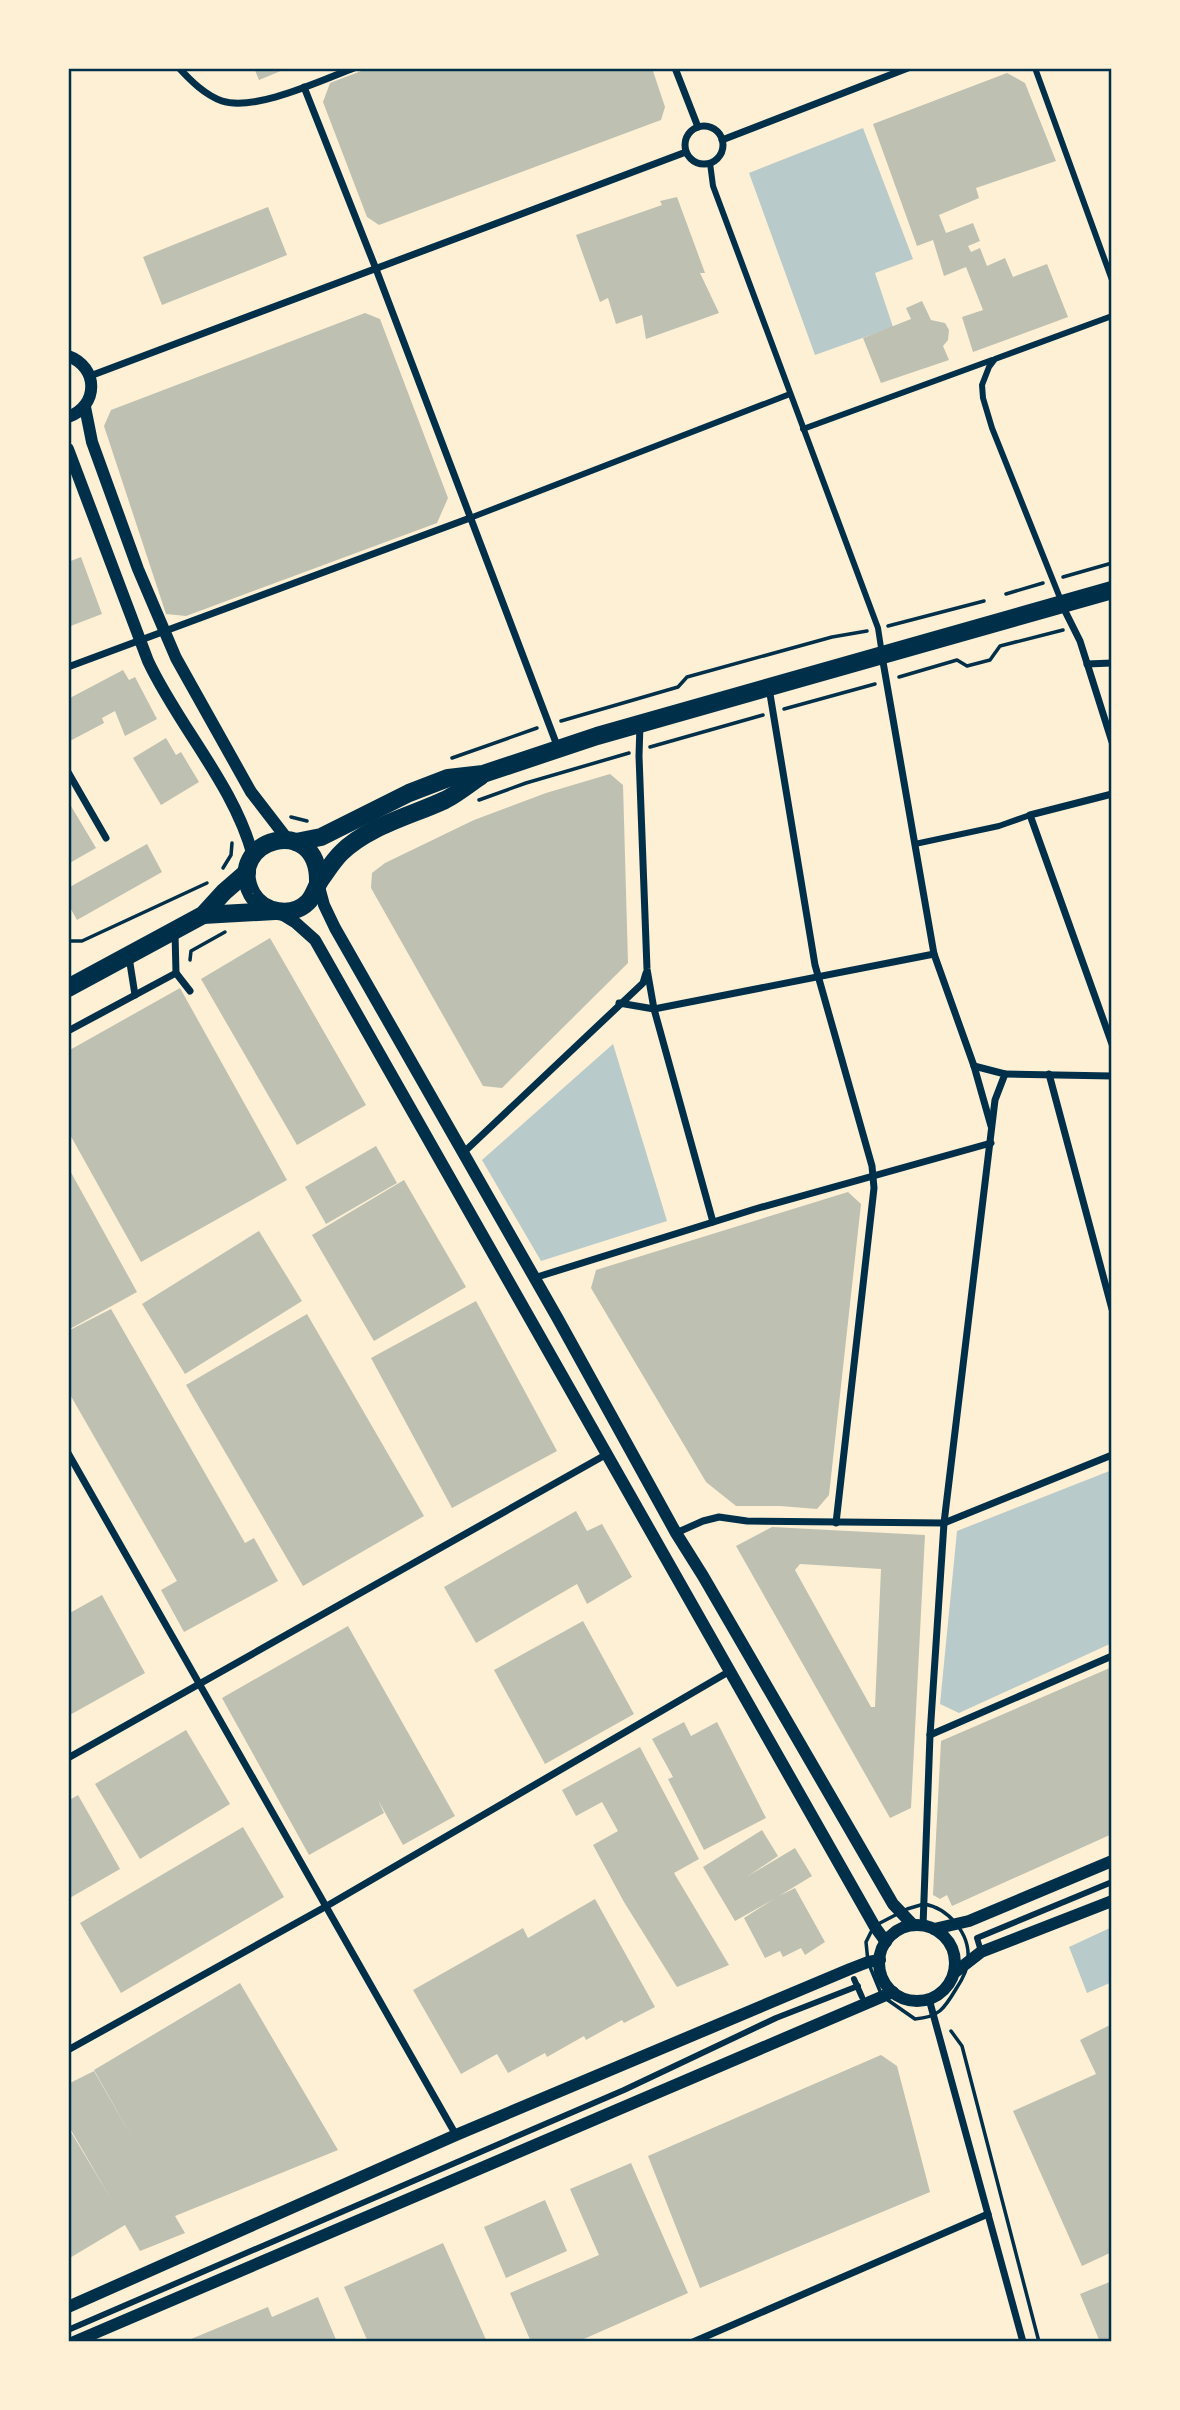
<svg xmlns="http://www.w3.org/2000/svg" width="1180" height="2410" font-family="'Public Sans',sans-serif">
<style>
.green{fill:#b9caca}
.building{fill:#bec0b2;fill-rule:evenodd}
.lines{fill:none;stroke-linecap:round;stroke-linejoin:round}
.path{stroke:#003049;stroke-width:3.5}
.pedestrian{stroke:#003049;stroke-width:6}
.minor{stroke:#003049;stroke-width:7}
.tertiary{stroke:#003049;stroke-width:12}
.primary{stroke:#003049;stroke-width:18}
.neatline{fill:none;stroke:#003049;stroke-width:2.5}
</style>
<rect width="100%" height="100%" fill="#fdf0d5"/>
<g class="green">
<polygon points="863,128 913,259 875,273 893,327 815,355 749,173"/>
<polygon points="613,1044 667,1221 541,1261 482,1160"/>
<polygon points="1112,1470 1112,1643 959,1713 940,1704 957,1531"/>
<polygon points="1112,1927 1112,1982 1087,1993 1069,1947"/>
</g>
<g class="building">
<polygon points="254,68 288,68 259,80"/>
<polygon points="369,68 652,68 665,107 661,120 379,225 367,217 323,102 330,83"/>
<polygon points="1007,73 1025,83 1056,161 976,188 979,198 939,215 946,233 973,223 980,241 968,246 971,252 980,248 987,266 1005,258 1013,277 1047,264 1068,317 973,352 962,317 983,310 966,267 944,276 933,240 917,246 873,124"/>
<polygon points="677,197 705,273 700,273 719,313 646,339 642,315 616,324 608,298 600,302 576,235 662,205 660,201"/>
<polygon points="268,207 287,255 162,305 143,257"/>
<polygon points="922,301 931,320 945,323 949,330 948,340 943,346 949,360 881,383 863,338 911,319 906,308"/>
<polygon points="365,313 380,319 448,498 437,523 186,616 166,614 104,426 111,410"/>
<polygon points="81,557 102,614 68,627 68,562"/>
<polygon points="123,670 129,680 135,677 157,719 125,736 115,711 102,718 104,723 68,742 68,699"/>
<polygon points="166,738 176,755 181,752 199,782 161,805 133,758"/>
<polygon points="610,774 623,785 628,963 502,1088 483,1086 371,888 372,873 385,863 474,820 546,793"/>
<polygon points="68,801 96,848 68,864"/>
<polygon points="147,844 162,872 77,920 68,904 68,888"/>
<polygon points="270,938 366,1105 297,1145 201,979"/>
<polygon points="180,988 287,1180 141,1262 68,1131 68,1051"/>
<polygon points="376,1146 397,1183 326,1224 305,1187"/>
<polygon points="68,1167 137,1292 68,1330"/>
<polygon points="404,1180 466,1287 374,1341 312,1235"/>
<polygon points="848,1192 861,1204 829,1495 817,1509 780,1506 736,1506 706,1482 591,1288 596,1270"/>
<polygon points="259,1231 302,1301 185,1374 142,1304"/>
<polygon points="476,1301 557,1451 452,1508 371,1358"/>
<polygon points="111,1309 245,1543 254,1538 278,1581 184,1632 161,1590 177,1581 68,1391 68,1331"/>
<polygon points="307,1314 424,1516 303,1586 186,1385"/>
<polygon points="576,1511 587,1531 602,1524 632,1577 587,1604 577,1584 476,1643 444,1587"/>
<path d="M772,1527L925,1535L911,1808L890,1818L736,1546ZM800,1564L881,1569L875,1707H871L795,1570Z"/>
<polygon points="102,1595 145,1673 68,1716 68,1614"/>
<polygon points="583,1621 634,1714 545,1764 494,1670"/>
<polygon points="348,1626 455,1816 403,1845 378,1800 384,1813 309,1855 222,1698"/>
<polygon points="1112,1667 1112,1834 952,1906 947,1895 940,1899 933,1895 941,1741"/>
<polygon points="684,1722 691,1736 717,1722 766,1818 704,1850 668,1779 673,1777 652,1739"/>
<polygon points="186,1730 230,1804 140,1859 95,1784"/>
<polygon points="640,1747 699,1859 674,1873 729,1965 677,1987 624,1902 593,1845 618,1831 602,1802 576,1816 562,1790"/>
<polygon points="78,1795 120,1869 68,1899 68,1801"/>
<polygon points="243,1827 284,1897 121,1993 80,1923"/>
<polygon points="762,1830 778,1856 748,1876 795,1848 812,1876 779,1896 795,1888 825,1942 805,1955 801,1948 783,1957 780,1951 765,1958 744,1918 774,1899 735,1921 703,1867"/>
<polygon points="595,1899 655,2007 624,2023 622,2020 586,2040 584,2036 547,2057 545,2053 508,2073 497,2054 461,2074 413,1990 523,1928 528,1938"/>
<polygon points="240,1983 338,2150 175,2216 185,2233 140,2251 125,2225 68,2259 68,2127 111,2199 68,2125 68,2084 94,2071 134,2141 94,2070"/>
<polygon points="1112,2024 1112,2252 1082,2266 1013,2111 1096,2074 1080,2040"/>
<polygon points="881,2055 897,2066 930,2192 700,2288 648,2156"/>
<polygon points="631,2163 688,2293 577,2342 531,2342 510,2293 599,2255 570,2189"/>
<polygon points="545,2200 567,2251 506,2278 484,2227"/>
<polygon points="443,2243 487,2342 368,2342 344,2287"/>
<polygon points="1112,2281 1112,2342 1100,2342 1080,2294"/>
<polygon points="318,2297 337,2342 192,2342 191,2339 268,2307 272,2317"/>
</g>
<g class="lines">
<g class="path">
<polyline points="1063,577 1112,563"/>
<polyline points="1006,594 1043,583"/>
<polyline points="888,626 984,601"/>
<polyline points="899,677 957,660 967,666 990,660 1000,646 1063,630"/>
<polyline points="784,709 875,684"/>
<polyline points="561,721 678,687 687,677 832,637 867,631"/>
<polyline points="650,747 763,715"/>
<polyline points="452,758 537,728"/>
<polyline points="479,800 526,783 629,753"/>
<polyline points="291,817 307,821"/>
<polyline points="223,868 231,855 232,843"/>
<polyline points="68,941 82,941 207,883"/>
<polyline points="190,960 191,951 225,932"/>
<path d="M924,1904C948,1908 970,1933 968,1959C968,1970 962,1980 956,1989C944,2009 939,2017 915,2019L882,1996L868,1962L866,1942L871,1932L880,1923L907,1909Z"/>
<polyline points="951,2031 962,2046 1039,2342"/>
</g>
<g class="pedestrian">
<polyline points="1035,68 1112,280"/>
<polyline points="710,163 713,186 878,628 882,654"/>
<polyline points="803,429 992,360"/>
<polyline points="470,518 790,394"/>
<polyline points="1062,603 992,428 983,398 982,385 989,367 995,359 1112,316"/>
<polyline points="915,844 999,826 1030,815"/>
<polyline points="980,1948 977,1938 1112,1882"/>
<polyline points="854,1979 862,1997"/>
<polyline points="68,2330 624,2090 776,2018 858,1986"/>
</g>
<g class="minor">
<path d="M179,68C191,81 205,95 222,101C255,112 322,80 354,68"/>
<polyline points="675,68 698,127"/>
<polyline points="304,87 376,269 558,748"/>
<circle cx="704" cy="145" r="19"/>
<polyline points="722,140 908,68"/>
<polyline points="90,376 686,152"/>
<polyline points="1062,605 1080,641 1112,742"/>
<polyline points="882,656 934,954 974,1066 991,1126"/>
<polyline points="1087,664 1112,663"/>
<polyline points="68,667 470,518"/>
<polyline points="769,688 815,965 872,1166 874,1188 836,1523"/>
<polyline points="640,724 639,756 647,969 654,1009 713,1222"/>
<polyline points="68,772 106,838"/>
<polyline points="1112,794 1030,815 1112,1044"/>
<polyline points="175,933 176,973 190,991"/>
<polyline points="129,957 135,995"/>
<polyline points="619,1003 654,1009 934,954"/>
<polyline points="68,1031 176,973"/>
<polyline points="1005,1074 1112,1076"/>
<polyline points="1049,1074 1112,1309"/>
<polyline points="463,1153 643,983 646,973"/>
<polyline points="534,1278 755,1209 991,1143"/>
<polyline points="68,1453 456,2135"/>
<polyline points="676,1533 703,1521 719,1517 747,1521 944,1523 1112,1455"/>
<polyline points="930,1735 1112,1656"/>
<polyline points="68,1758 607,1454"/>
<polyline points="923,1926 930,1735 944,1523 995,1100 1005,1074 974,1066"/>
<polyline points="929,1999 1023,2342"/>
<polyline points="68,2050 325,1907 730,1671"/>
<polyline points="693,2342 988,2214"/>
</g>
<g class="tertiary">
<path d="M68,356C99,367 99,406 68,417"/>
<polyline points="85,407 92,442 138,569 176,658 251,792 288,840"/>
<path d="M68,449L148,661C179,727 234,785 253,856"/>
<polyline points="318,883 324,905 335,928 558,1319 676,1533 703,1576 893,1904 913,1925"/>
<polyline points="278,912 296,923 315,940 875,1927 886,1942"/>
<circle cx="917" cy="1963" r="38"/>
<polyline points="934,1929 969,1921 1112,1861"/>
<polyline points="954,1973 981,1952 1112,1901"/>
<polyline points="68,2307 456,2135 850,1969 868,1962 880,1960"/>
<polyline points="74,2342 893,1992"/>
</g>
<g class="primary">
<polyline points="296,842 321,837 409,793 448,778 483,774 597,736 1112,590"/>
<path d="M318,883C320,811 223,840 252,894C263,913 292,918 308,902C314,896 316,886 321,879C327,871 333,861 341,853C368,826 411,816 445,800C457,794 469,784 481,776"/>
<polyline points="203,915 275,911"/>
<polyline points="68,988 203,915 224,892 247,872"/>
</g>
</g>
<rect width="1180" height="2410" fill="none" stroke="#fdf0d5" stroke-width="140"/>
<rect x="70" y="70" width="1040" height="2270" class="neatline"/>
</svg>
